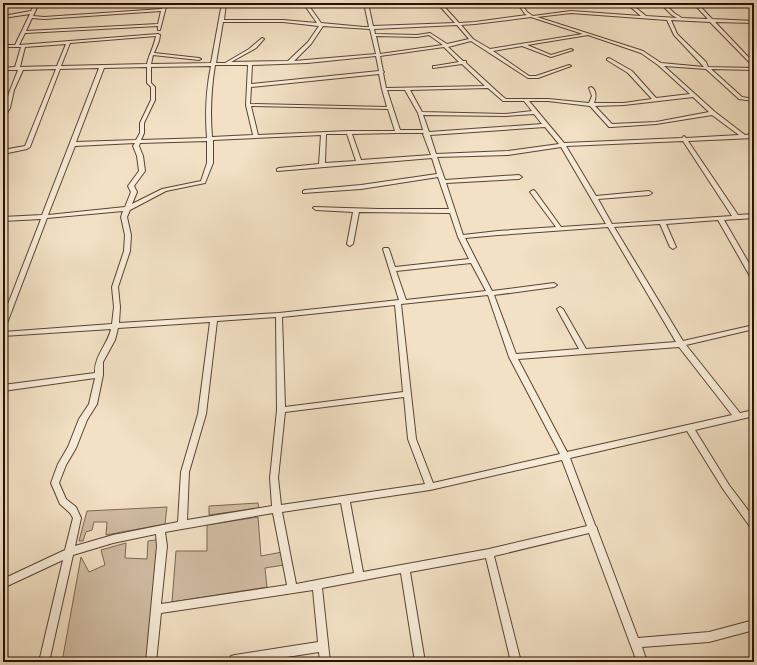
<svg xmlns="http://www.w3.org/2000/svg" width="757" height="665" font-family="'IM FELL Great Primer',serif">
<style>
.green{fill:#d0bda4;stroke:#7c6652}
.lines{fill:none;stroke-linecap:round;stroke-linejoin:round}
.minor-casing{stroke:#5a4331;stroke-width:2}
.minor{fill:#f7ecd9;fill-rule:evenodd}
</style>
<rect width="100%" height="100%" fill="#f2e1c5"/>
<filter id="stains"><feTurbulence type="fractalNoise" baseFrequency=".005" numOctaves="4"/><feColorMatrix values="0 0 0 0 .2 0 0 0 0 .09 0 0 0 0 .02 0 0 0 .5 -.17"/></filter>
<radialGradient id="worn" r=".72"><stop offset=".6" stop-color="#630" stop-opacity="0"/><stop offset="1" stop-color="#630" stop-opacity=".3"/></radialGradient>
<g class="green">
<polygon points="258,503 259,508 209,515 209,506"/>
<polygon points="167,507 165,524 106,535 107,522 94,522 92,530 86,532 83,541 79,541 87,511"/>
<polygon points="258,517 261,556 282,552 284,565 265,568 267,587 172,602 176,551 207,551 207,525"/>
<polygon points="162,539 147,662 62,662 81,557 89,572 105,565 101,550 126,543 125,558 147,559 148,541"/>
</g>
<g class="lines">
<g class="minor-casing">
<path id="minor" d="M35,3H39L33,16L44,17L162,9L163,3H167L160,30H158V26L25,33L19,45L158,34L160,35L159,41L154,53L199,58L201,59L199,60L153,55L151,64L211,63L222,3H226L224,20H283L317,23L303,3H307L321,23L364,27H369L364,3H368L373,26L455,23L437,3H441L459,23L475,22L527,15L525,14L517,3H521L527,12L533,16L571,11L641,16L626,3H630L646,16L677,18L672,15L660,3H664L674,13L682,18L708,19L693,3H697L712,19L754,21V23L715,22L754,63V67L710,22L671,20L677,34L706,62L708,67L754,68V70L711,69L742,97L754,99V101L739,99L706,69L664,66L715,112L745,135L754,134V138L688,141L738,215L754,214V218L724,220L754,272V280L751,278L718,220L666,224L676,247L673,249L670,247L660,224L614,227L683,341L754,325V329L686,345L740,413L754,410V416L695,430L729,485L754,518V529L751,528L723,489L687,431L570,458L595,525L597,528V529L638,638L709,632L754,620V630L709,642L642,647L647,662H637L589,533L494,556L521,662H511L486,558L410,572L425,662H415L401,573L322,588L330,662H320L319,652L254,662H231L230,660L231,656L235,655L318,642L313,590L161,613L156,662H146L157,546L156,534L113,543L73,555L49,662H39L63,560L3,588V579L65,550L73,518L70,513L60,504L51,483L58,464L68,447L79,419L89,404L95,378L3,391V385L95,373C94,356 108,344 111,329L3,336V332L112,324L114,307L112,287L124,251L125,235L121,217L123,211L47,218L6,326L3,328V317L41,219L3,221V217L42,215L99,68L60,69L30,147L27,149L3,154V150L25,146L56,69L23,70L14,90L10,108L5,116H3V112L9,93L18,70H3V68L15,67L21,47H3V45H15L30,14L3,18V16L31,11ZM161,11L158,24L26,31L32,18L44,19ZM571,13L667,20L674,35L704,67L661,63L643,51L537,17ZM531,17L583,34L490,49L473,39L461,25L475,24ZM223,22H283L319,26L308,42L288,61L231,62L256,48L264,39L262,38L249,49L225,63H216ZM457,25L469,39L447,44L430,33L417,35L375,34L374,29ZM323,26L370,29L376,54L294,61L311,44ZM429,35L443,45L380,54L376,36L417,37ZM588,35L641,53L658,65L690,94L656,98L632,71L609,58L607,59V60L628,73L652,99L624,103H594C596,98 597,90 591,87L589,88L592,96L589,103L548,99H506L502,96L466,63V61H463L448,47L471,41L528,78H538L571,66L569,65L536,76H529L493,51L522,46L551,57L573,50L571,49L551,55L527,45ZM156,36C154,47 149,54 147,64L61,66L70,43ZM66,44L57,66L20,67L25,47ZM444,47L459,62L435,66H433V68L462,64L485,86L386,88L383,73L384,72L383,71L380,56ZM376,56L379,71L251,84L252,65L307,63ZM215,65H248L246,105L253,135L212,137C210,113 211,90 215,65ZM211,66C206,90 205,113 207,138L141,140L144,133V123L155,100V87L151,83V67ZM147,67V83L151,87V100L140,123V133L136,140L76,142L104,68ZM379,74L382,89L387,107L250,104L251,87ZM488,88L503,101H524L532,111L505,114L422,112L410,90ZM387,90H405L418,113L423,130H400ZM693,97L709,112L656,122L612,124L595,106L624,105ZM529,101H548L590,106L609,127H611L656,124L712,115L739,135L686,138L684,136L682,138L564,143ZM251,106L388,109L395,131H349L258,135ZM534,114L542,124L429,132L423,115L505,116ZM545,127L559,144L508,151L436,154L430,135ZM398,133H424L423,134L431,155L361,160L352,134ZM326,134H347L356,161L325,163ZM321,135L319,164L279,168L277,169V171L432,158L437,174L361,185L305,190L303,191V193L361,189L438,177L449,209H378L314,207L313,208L316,210L353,212L347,244L348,245L350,246L353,244L359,212L450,213L458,237L469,259L395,267L389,249L388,248H384L383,249L399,300L279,313L119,323L120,307L118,287L130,251L131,235L127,217L130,210L166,191L205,183L213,163V140ZM207,141V163L201,181L162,189L132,204L137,192L134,186L145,171L143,156L139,146L140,143ZM683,141L732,216L612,224L598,199L649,195L652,193L649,191L596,196L566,146ZM135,143L133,146L137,156L139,171L128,186L131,192L125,207L48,215L75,146ZM561,147L606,224L561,227L535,191L533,190L530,192L556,227L498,231L463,235L446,183L519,179L522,177L519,175L445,180L437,157L508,155ZM608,227L676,342L586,349L563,309L560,307L557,309L579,349L516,354L494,295L554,287L557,285L554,283L492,291L465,238L498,235ZM471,263L486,291L406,300L396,271ZM488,295L509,357L560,454L433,483L416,439L401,304ZM395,305L403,392L285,407L282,317ZM276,317L277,410L270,478L272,506L187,520L189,472L206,414L217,321ZM210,322L198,414L181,472L178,522L113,535L75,546L81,518L76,507L66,499L59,483L66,465L76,448L87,420L97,404L103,375V362L115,340L118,328ZM679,347L732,415L567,452L518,359ZM404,397L408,439L425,484L281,505L278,478L285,412ZM562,460L587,526L489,549L363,572L350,502L430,490ZM341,503L354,573L296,584L282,512ZM273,513L287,585L161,604L167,546L165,532Z"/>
</g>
<use href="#minor" class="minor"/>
</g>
<rect width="757" height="665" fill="none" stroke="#f2e1c5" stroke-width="16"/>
<rect x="4" y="4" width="749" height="657" fill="none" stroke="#280e00" stroke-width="2"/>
<rect x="8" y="8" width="741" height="649" fill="none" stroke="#280e00"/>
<rect width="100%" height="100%" filter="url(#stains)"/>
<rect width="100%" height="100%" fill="url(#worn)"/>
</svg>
